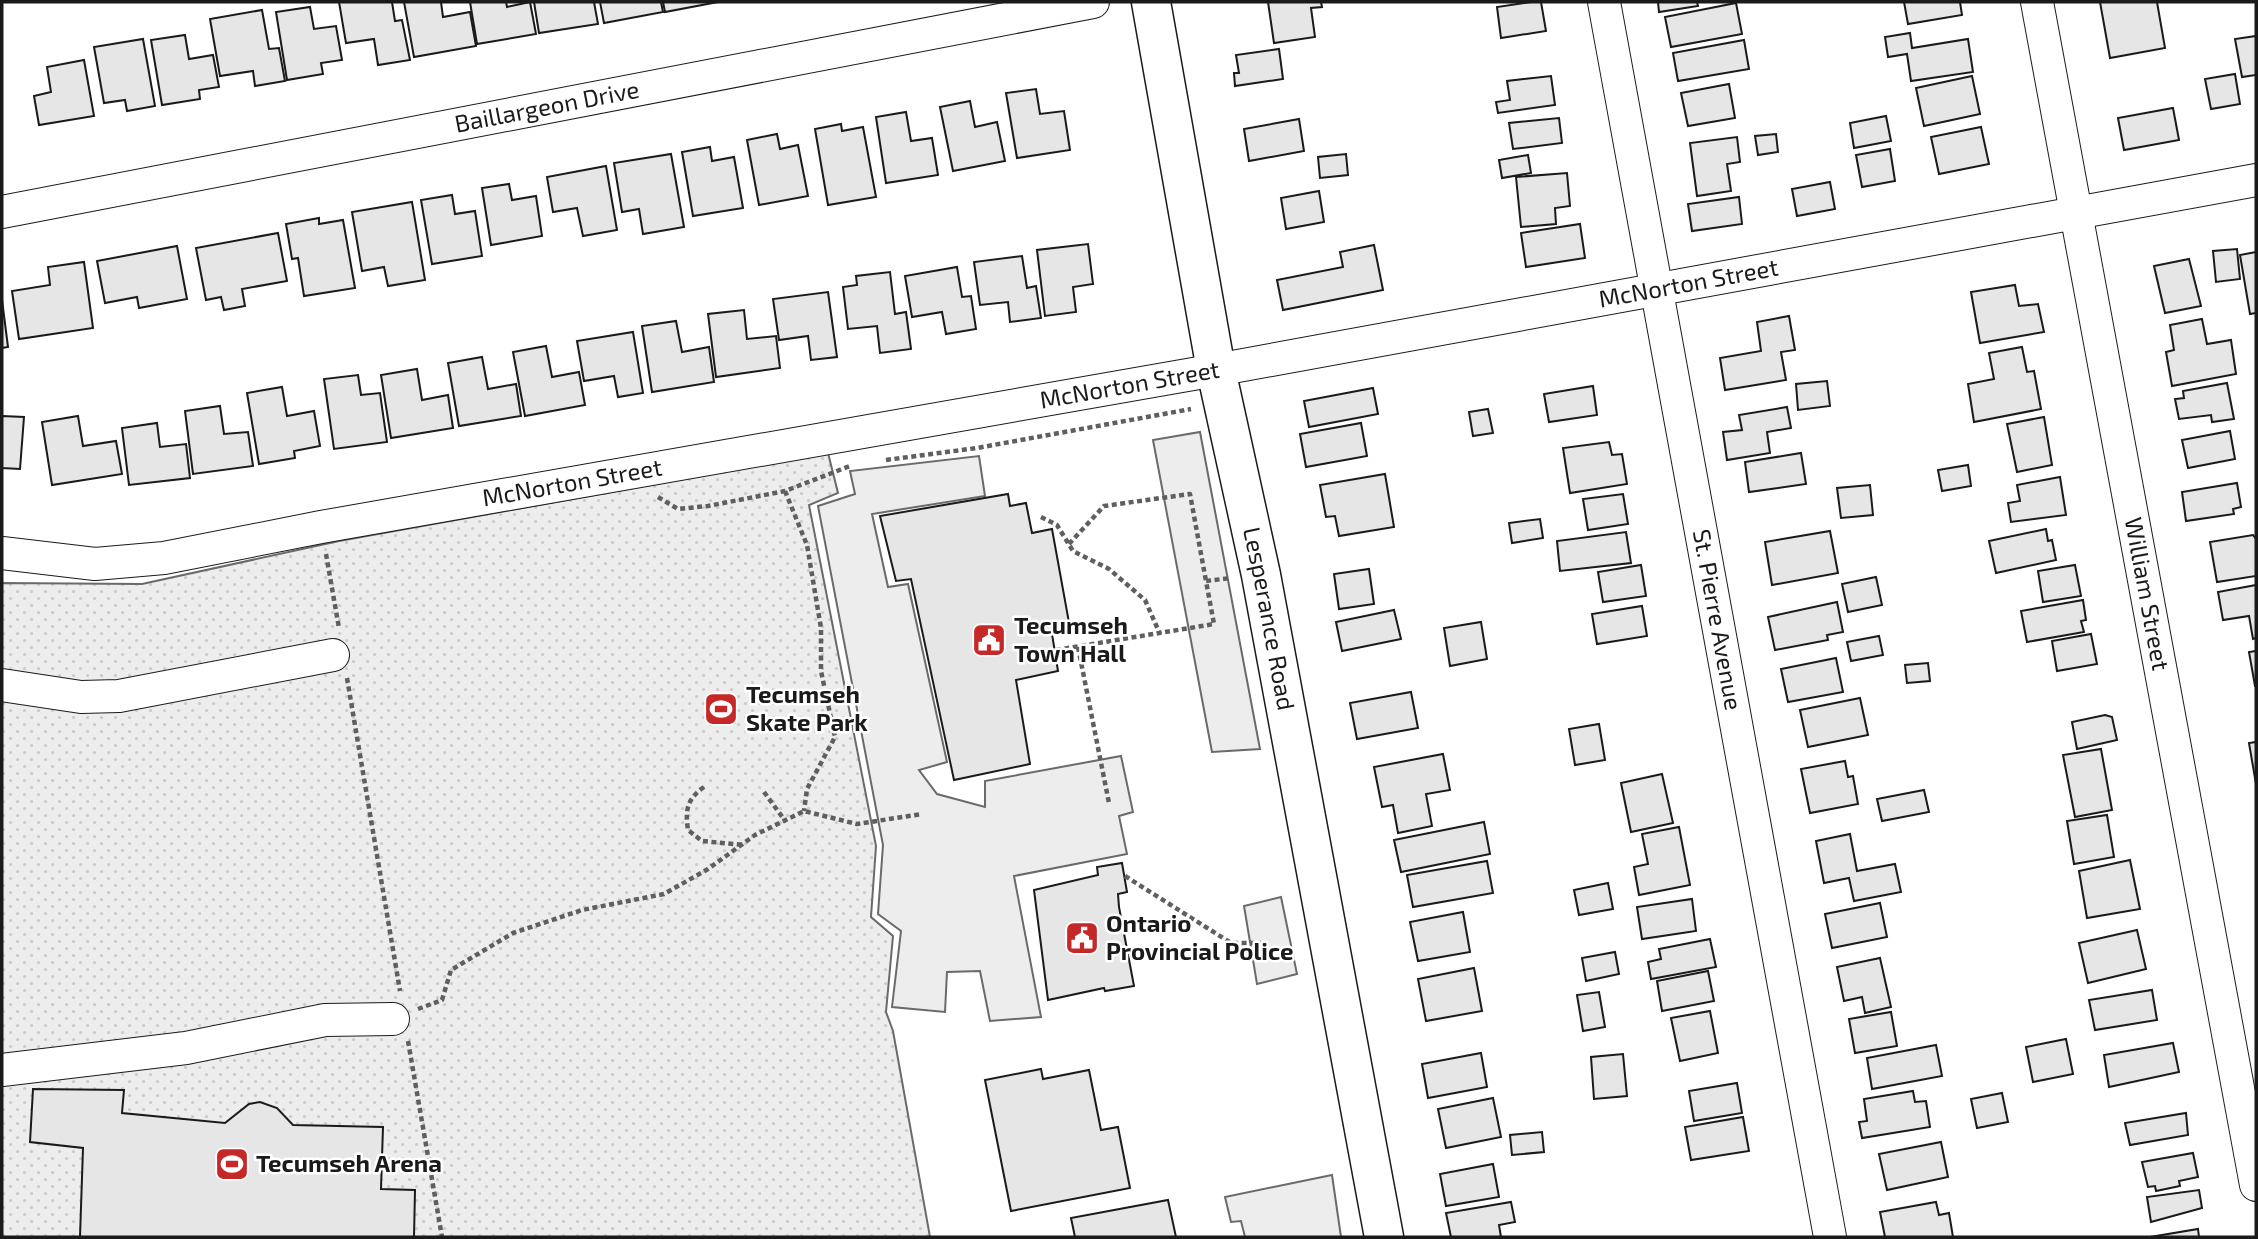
<svg xmlns="http://www.w3.org/2000/svg" width="2258" height="1239" font-family="'Exo 2',sans-serif">
<style>
.built{fill:#ededed;stroke:#6a6a6a;stroke-width:2}
.park{fill:url(#park-dots);stroke:#6a6a6a;stroke-width:2}
.building{fill:#e6e6e6;stroke:#1a1a1a;stroke-width:2}
.lines{fill:none;stroke-linecap:round;stroke-linejoin:round}
.minor-casing{stroke:#1a1a1a;stroke-width:34}
.major-casing{stroke:#1a1a1a;stroke-width:41}
.path{stroke:#5f5f5f;stroke-width:4.5;stroke-dasharray:5 3.5;stroke-linecap:butt}
.minor{stroke:#fff;stroke-width:32}
.major{stroke:#fff;stroke-width:38}
.labels{text-anchor:middle;stroke-width:5;stroke-linejoin:round;paint-order:stroke}
.street-label{font-size:24px;fill:#1a1a1a;stroke:#fff}
.poi-label{font-size:24px;font-weight:bold;fill:#1a1a1a;stroke:#fff;text-anchor:start}
</style>
<defs>
<pattern id="park-dots" width="8" height="8" patternUnits="userSpaceOnUse" patternTransform="scale(1.75)"><rect width="8" height="8" fill="#ededed"/><path d="M2 2h.1M6 6h.1" fill="none" stroke="#cbcbcb" stroke-width="1.8" stroke-linecap="round"/></pattern>
</defs>
<rect width="100%" height="100%" fill="#fff"/>
<g class="built">
<polygon points="1200,432 1260,749 1212,752 1153,440"/>
<polygon points="979,456 985,496 872,514 888,587 908,584 947,762 919,770 937,794 985,807 985,781 1121,756 1133,812 1119,816 1127,854 1014,876 1041,1017 990,1021 980,971 947,972 945,1012 892,1007 901,931 878,914 883,845 818,506 855,494 850,471"/>
<polygon points="1281,897 1297,974 1257,984 1244,906"/>
<polygon points="1332,1175 1341,1237 1245,1237 1241,1221 1231,1222 1225,1197"/>
</g>
<polygon class="park" points="828,453 838,493 809,505 876,846 871,917 893,936 886,1012 893,1031 930,1237 2,1237 2,583 142,584 339,541"/>
<g class="building">
<polygon points="339,2 392,2 395,21 402,20 410,60 378,65 374,39 346,43"/>
<polygon points="404,2 441,2 443,17 470,12 476,46 414,57"/>
<polygon points="470,2 506,2 507,7 530,2 536,34 477,44"/>
<polygon points="534,2 594,2 598,24 539,33"/>
<polygon points="600,2 661,2 663,12 604,23"/>
<polygon points="663,2 718,2 665,12"/>
<polygon points="1268,2 1321,2 1322,7 1311,8 1315,37 1274,43"/>
<polygon points="1531,2 1541,2 1546,31 1501,38 1497,7"/>
<polygon points="1658,2 1697,2 1698,6 1659,12"/>
<polygon points="1904,2 1960,2 1962,15 1908,24"/>
<polygon points="2100,2 2157,2 2165,48 2110,58"/>
<polygon points="1736,3 1742,34 1671,47 1665,17"/>
<polygon points="310,7 314,29 336,26 342,60 321,63 323,74 287,80 276,12"/>
<polygon points="262,10 269,49 279,48 285,81 255,86 253,71 220,76 210,19"/>
<polygon points="1910,33 1912,48 1968,39 1973,72 1911,81 1907,54 1888,57 1885,37"/>
<polygon points="185,35 189,59 213,55 219,87 199,90 200,99 162,105 151,40"/>
<polygon points="2256,36 2256,75 2242,77 2235,39"/>
<polygon points="143,39 155,106 127,111 125,100 104,103 94,47"/>
<polygon points="1744,40 1749,69 1678,81 1673,53"/>
<polygon points="1279,49 1283,79 1235,86 1234,73 1239,73 1236,55"/>
<polygon points="84,60 94,116 39,125 34,96 51,92 47,67"/>
<polygon points="2235,74 2240,104 2211,109 2205,79"/>
<polygon points="1551,76 1555,105 1498,113 1496,102 1510,100 1507,81"/>
<polygon points="1972,76 1980,114 1924,126 1916,88"/>
<polygon points="1729,84 1735,118 1688,126 1681,93"/>
<polygon points="1036,89 1040,114 1064,111 1070,150 1017,158 1006,93"/>
<polygon points="970,101 975,127 997,122 1005,161 953,171 940,107"/>
<polygon points="2173,108 2179,140 2124,150 2118,118"/>
<polygon points="906,112 911,141 932,138 938,175 886,183 876,117"/>
<polygon points="1886,116 1891,141 1854,148 1850,123"/>
<polygon points="1559,118 1562,143 1513,149 1509,123"/>
<polygon points="1299,119 1304,151 1249,161 1244,129"/>
<polygon points="841,124 842,131 863,127 876,197 828,205 815,129"/>
<polygon points="1981,127 1989,164 1939,174 1931,137"/>
<polygon points="777,134 780,149 798,145 808,196 759,205 747,140"/>
<polygon points="1776,134 1778,152 1758,155 1755,136"/>
<polygon points="1737,137 1740,162 1727,164 1731,191 1697,196 1690,143"/>
<polygon points="710,147 712,161 734,157 743,208 693,216 682,152"/>
<polygon points="1890,149 1895,181 1862,187 1856,155"/>
<polygon points="671,154 684,227 643,234 639,209 622,212 614,163"/>
<polygon points="1346,154 1348,175 1320,178 1318,157"/>
<polygon points="1528,155 1531,173 1502,178 1499,160"/>
<polygon points="606,166 617,230 583,236 577,208 553,212 547,177"/>
<polygon points="1567,173 1570,206 1555,208 1556,224 1521,227 1516,177"/>
<polygon points="1830,182 1835,209 1797,216 1792,189"/>
<polygon points="509,184 512,200 536,196 542,236 491,245 482,188"/>
<polygon points="1319,191 1324,222 1286,229 1281,198"/>
<polygon points="452,195 455,214 475,211 482,256 432,264 421,200"/>
<polygon points="1739,197 1742,224 1692,231 1688,204"/>
<polygon points="412,202 425,280 388,286 384,267 362,271 352,212"/>
<polygon points="319,218 319,224 343,220 355,288 304,296 298,258 292,259 286,224"/>
<polygon points="1580,224 1585,258 1526,267 1521,233"/>
<polygon points="278,233 287,281 242,289 245,306 224,310 221,297 206,300 196,248"/>
<polygon points="1088,244 1093,284 1073,287 1076,312 1045,316 1037,250"/>
<polygon points="1374,245 1383,290 1283,310 1277,280 1343,267 1340,252"/>
<polygon points="177,246 187,299 139,308 137,297 105,303 97,261"/>
<polygon points="2237,249 2240,279 2216,282 2213,251"/>
<polygon points="2256,252 2256,313 2250,314 2240,255"/>
<polygon points="1022,256 1027,288 1036,286 1041,318 1010,322 1008,302 980,305 974,262"/>
<polygon points="2189,259 2201,306 2165,313 2154,266"/>
<polygon points="84,262 93,328 19,339 12,291 50,285 48,267"/>
<polygon points="957,267 962,297 971,296 976,329 946,334 942,312 912,317 905,276"/>
<polygon points="890,272 895,314 906,312 911,349 880,353 877,326 848,329 843,287 857,285 856,276"/>
<polygon points="2015,285 2019,306 2038,304 2044,332 1980,343 1971,292"/>
<polygon points="828,292 837,357 811,360 808,336 779,340 773,299"/>
<polygon points="2,300 8,347 2,348"/>
<polygon points="744,310 747,339 776,336 780,368 716,377 708,314"/>
<polygon points="1789,316 1795,350 1781,352 1786,380 1725,390 1720,358 1761,351 1757,322"/>
<polygon points="2202,319 2207,344 2231,340 2236,374 2172,386 2166,352 2174,350 2170,325"/>
<polygon points="676,321 682,352 709,347 714,382 652,392 642,326"/>
<polygon points="633,332 643,393 618,397 614,376 584,381 577,341"/>
<polygon points="546,346 552,377 579,372 585,405 525,416 513,352"/>
<polygon points="2022,347 2027,372 2034,371 2041,409 1974,422 1968,384 1994,379 1989,353"/>
<polygon points="482,357 488,389 516,384 521,416 459,426 448,363"/>
<polygon points="417,369 422,400 448,395 453,428 391,438 381,375"/>
<polygon points="358,375 361,395 380,393 387,442 334,449 324,379"/>
<polygon points="1827,381 1830,406 1798,410 1796,384"/>
<polygon points="2227,383 2234,419 2212,422 2211,415 2179,419 2175,399 2184,398 2183,391"/>
<polygon points="1593,386 1597,415 1549,422 1544,394"/>
<polygon points="282,387 287,416 314,411 320,446 294,451 295,458 259,464 247,393"/>
<polygon points="1373,388 1378,414 1309,427 1304,401"/>
<polygon points="220,406 224,434 248,432 253,466 193,474 185,411"/>
<polygon points="1787,407 1791,428 1767,432 1770,453 1727,460 1723,432 1742,430 1739,415"/>
<polygon points="1488,409 1493,433 1473,436 1469,412"/>
<polygon points="2,416 24,417 20,469 2,468"/>
<polygon points="78,416 83,446 116,441 122,474 52,485 42,422"/>
<polygon points="2044,417 2052,465 2017,472 2007,424"/>
<polygon points="157,423 160,447 186,444 190,478 129,485 122,428"/>
<polygon points="1361,423 1367,456 1306,467 1300,434"/>
<polygon points="2230,431 2235,459 2188,468 2182,440"/>
<polygon points="1609,442 1612,455 1622,454 1627,484 1570,493 1563,448"/>
<polygon points="1801,453 1806,484 1749,492 1745,462"/>
<polygon points="1968,465 1971,486 1942,491 1938,470"/>
<polygon points="1385,474 1394,527 1339,536 1335,516 1326,517 1320,485"/>
<polygon points="2060,477 2066,515 2011,522 2008,503 2020,501 2017,485"/>
<polygon points="2237,483 2241,507 2233,509 2234,514 2186,521 2182,492"/>
<polygon points="1870,485 1873,515 1841,518 1837,488"/>
<polygon points="1008,494 1010,506 1026,503 1032,533 1052,529 1070,628 1052,634 1058,671 1016,680 1030,764 954,780 911,579 896,581 880,516"/>
<polygon points="1623,494 1628,524 1588,530 1583,499"/>
<polygon points="1540,519 1543,538 1512,543 1509,523"/>
<polygon points="2046,529 2048,541 2052,540 2056,560 1996,573 1989,541"/>
<polygon points="1830,531 1838,573 1772,585 1765,542"/>
<polygon points="1626,532 1631,563 1560,571 1557,541"/>
<polygon points="2253,535 2256,539 2256,576 2217,582 2210,542"/>
<polygon points="1641,565 1646,596 1603,602 1598,572"/>
<polygon points="2075,565 2081,596 2043,602 2038,571"/>
<polygon points="1369,569 1374,604 1339,609 1334,574"/>
<polygon points="1876,577 1882,605 1848,612 1842,584"/>
<polygon points="2256,585 2256,638 2253,639 2249,616 2223,620 2218,592"/>
<polygon points="2083,600 2086,620 2081,621 2084,632 2027,642 2021,611"/>
<polygon points="1837,602 1843,632 1827,635 1828,640 1775,650 1768,617"/>
<polygon points="1642,606 1647,636 1597,644 1592,614"/>
<polygon points="1394,610 1401,639 1342,651 1336,622"/>
<polygon points="1481,622 1487,659 1450,666 1444,628"/>
<polygon points="2091,634 2097,664 2057,671 2052,641"/>
<polygon points="1879,636 1883,655 1851,661 1847,642"/>
<polygon points="2256,651 2256,686 2255,686 2249,652"/>
<polygon points="1836,658 1843,692 1788,702 1781,669"/>
<polygon points="1928,663 1930,681 1907,683 1905,665"/>
<polygon points="1411,692 1418,728 1357,739 1350,703"/>
<polygon points="1860,698 1868,735 1808,747 1800,710"/>
<polygon points="2105,715 2112,717 2117,740 2077,749 2072,722"/>
<polygon points="1599,724 1605,760 1575,765 1569,729"/>
<polygon points="2256,742 2256,784 2249,743"/>
<polygon points="2101,749 2112,810 2075,817 2063,755"/>
<polygon points="1443,754 1450,790 1426,794 1432,826 1398,833 1393,805 1382,807 1374,767"/>
<polygon points="1845,761 1848,777 1853,776 1858,804 1810,813 1801,769"/>
<polygon points="1662,774 1673,823 1631,832 1621,783"/>
<polygon points="1924,790 1929,812 1882,821 1877,799"/>
<polygon points="2107,815 2114,857 2074,864 2067,821"/>
<polygon points="1484,822 1490,854 1401,872 1394,840"/>
<polygon points="1679,827 1690,885 1639,895 1634,867 1648,864 1642,834"/>
<polygon points="1850,834 1857,871 1895,864 1901,892 1854,901 1849,878 1824,883 1816,841"/>
<polygon points="2130,860 2140,909 2087,918 2079,871"/>
<polygon points="1487,861 1493,893 1413,907 1407,875"/>
<polygon points="1122,863 1127,892 1118,894 1119,907 1134,986 1105,991 1104,988 1048,1000 1034,890 1098,875 1097,867"/>
<polygon points="1608,883 1613,909 1579,915 1574,890"/>
<polygon points="1692,899 1696,931 1642,939 1637,907"/>
<polygon points="1880,903 1887,937 1832,948 1825,914"/>
<polygon points="1463,912 1470,952 1418,961 1410,922"/>
<polygon points="2137,930 2146,969 2088,983 2079,943"/>
<polygon points="1710,939 1716,967 1651,979 1648,962 1661,959 1659,949"/>
<polygon points="1615,952 1619,974 1586,981 1582,958"/>
<polygon points="1880,958 1891,1007 1865,1013 1862,997 1844,1001 1837,967"/>
<polygon points="1474,968 1482,1011 1426,1021 1418,979"/>
<polygon points="1708,971 1714,1001 1662,1011 1657,981"/>
<polygon points="2152,990 2157,1020 2095,1030 2089,1000"/>
<polygon points="1599,992 1605,1027 1583,1031 1577,995"/>
<polygon points="1710,1011 1718,1053 1680,1061 1671,1018"/>
<polygon points="1891,1012 1897,1046 1855,1053 1849,1019"/>
<polygon points="2066,1039 2073,1074 2033,1082 2026,1047"/>
<polygon points="2173,1043 2179,1072 2109,1087 2104,1055"/>
<polygon points="1936,1045 1942,1076 1872,1089 1867,1058"/>
<polygon points="1481,1053 1487,1087 1428,1098 1422,1064"/>
<polygon points="1623,1054 1627,1096 1594,1099 1591,1057"/>
<polygon points="1041,1069 1043,1079 1089,1070 1101,1130 1118,1127 1130,1188 1011,1211 985,1080"/>
<polygon points="1737,1083 1742,1113 1694,1121 1689,1091"/>
<polygon points="33,1089 124,1090 122,1113 225,1123 249,1104 260,1102 277,1108 293,1125 383,1127 381,1189 415,1190 414,1237 80,1237 83,1148 30,1142"/>
<polygon points="1913,1091 1915,1102 1926,1101 1930,1127 1862,1138 1859,1122 1867,1121 1864,1099"/>
<polygon points="2002,1093 2008,1122 1977,1128 1971,1099"/>
<polygon points="1493,1098 1501,1137 1446,1148 1438,1109"/>
<polygon points="2186,1113 2188,1135 2130,1145 2125,1123"/>
<polygon points="1743,1117 1749,1151 1691,1160 1685,1127"/>
<polygon points="1542,1132 1544,1152 1512,1155 1510,1135"/>
<polygon points="1941,1142 1948,1177 1887,1190 1879,1154"/>
<polygon points="2193,1153 2198,1177 2179,1181 2180,1186 2156,1191 2155,1186 2148,1187 2142,1162"/>
<polygon points="1493,1164 1499,1197 1446,1206 1440,1174"/>
<polygon points="2199,1190 2202,1208 2151,1222 2147,1197"/>
<polygon points="1168,1200 1176,1237 1075,1237 1071,1218"/>
<polygon points="1511,1202 1515,1222 1499,1225 1501,1237 1451,1237 1446,1213"/>
<polygon points="1936,1202 1939,1215 1949,1213 1953,1237 1885,1237 1880,1212"/>
<polygon points="2198,1229 2199,1237 2150,1237"/>
</g>
<g class="lines">
<g class="minor-casing">
<g id="minor">
<path id="s1" d="M1604,2L1830,1237"/>
<path id="s2" d="M2037,2L2256,1185"/>
<path id="s3" d="M2,212L1093,2"/>
<path id="s4" d="M2,553L95,564L164,558L321,527L1216,370L2256,180"/>
<polyline points="2,685 81,697 119,696 333,655"/>
<polyline points="2,1070 186,1048 325,1020 393,1019"/>
</g>
</g>
<g class="major-casing">
<g id="major">
<path id="s5" d="M1151,2L1216,370L1261,575L1384,1237"/>
</g>
</g>
<g class="path">
<polyline points="886,460 977,448 1191,409"/>
<polyline points="785,491 807,545 821,628 821,671 835,737 807,789 804,811"/>
<polyline points="658,497 678,509 708,506 785,491 850,466"/>
<polyline points="1041,517 1057,525 1073,551 1109,569 1145,600 1160,634"/>
<polyline points="1069,544 1104,506 1190,494 1206,581"/>
<polyline points="326,554 339,628"/>
<polyline points="1078,647 1109,803"/>
<polyline points="1056,650 1214,624 1206,581 1231,578"/>
<polyline points="347,678 400,991"/>
<path d="M704,787C687,799 685,810 688,830L702,841L744,845"/>
<polyline points="764,792 786,822"/>
<polyline points="1125,876 1231,943 1261,943"/>
<polyline points="418,1009 442,1000 451,970 513,933 582,910 664,894 708,869 755,835 804,811 857,824 922,814"/>
<polyline points="408,1041 442,1237"/>
</g>
<use href="#minor" class="minor"/>
<use href="#major" class="major"/>
</g>
<defs>
<g id="civic-square" transform="scale(1.75)"><rect x="-9" y="-9" width="18" height="18" rx="4" fill="#c62828" stroke="#fff"/><path d="M-.6-6.5H3V-4.5H.6V-3L4-1V1h2V6H-6V1h2V-1L-.6-3ZM-1.2 2.5V6h2.4V2.5Z" fill="#fff"/></g>
<g id="stadium-square" transform="scale(1.75)"><rect x="-9" y="-9" width="18" height="18" rx="4" fill="#c62828" stroke="#fff"/><path d="M0-5a6.5 5 0 1 0 0 10a6.5 5 0 1 0 0-10ZM-3.5-1.8h7v3.6h-7Z" fill="#fff"/></g>
</defs>
<g fill-rule="evenodd">
<use href="#civic-square" x="989" y="640"/>
<use href="#stadium-square" x="721" y="709"/>
<use href="#civic-square" x="1082" y="938"/>
<use href="#stadium-square" x="232" y="1164"/>
</g>
<g class="labels">
<g class="street-label">
<text dy="8" stroke="none"><textPath href="#s3" startOffset="555">Baillargeon Drive</textPath></text>
<text dy="8" stroke="none"><textPath href="#s4" startOffset="1712">McNorton Street</textPath></text>
<text dy="8" stroke="none"><textPath href="#s4" startOffset="1144">McNorton Street</textPath></text>
<text dy="8" stroke="none"><textPath href="#s4" startOffset="578">McNorton Street</textPath></text>
<text dy="8" stroke="none"><textPath href="#s2" startOffset="602">William Street</textPath></text>
<text dy="8" stroke="none"><textPath href="#s5" startOffset="628">Lesperance Road</textPath></text>
<text dy="8" stroke="none"><textPath href="#s1" startOffset="628">St. Pierre Avenue</textPath></text>
</g>
<g class="poi-label">
<text x="1014" y="634">Tecumseh<tspan x="1014" dy="28">Town Hall</tspan></text>
<text x="746" y="703">Tecumseh<tspan x="746" dy="28">Skate Park</tspan></text>
<text x="1106" y="932">Ontario<tspan x="1106" dy="28">Provincial Police</tspan></text>
<text x="256" y="1172">Tecumseh Arena</text>
</g>
</g>
<rect width="2258" height="1239" fill="none" stroke="#1a1a1a" stroke-width="7"/>
</svg>
